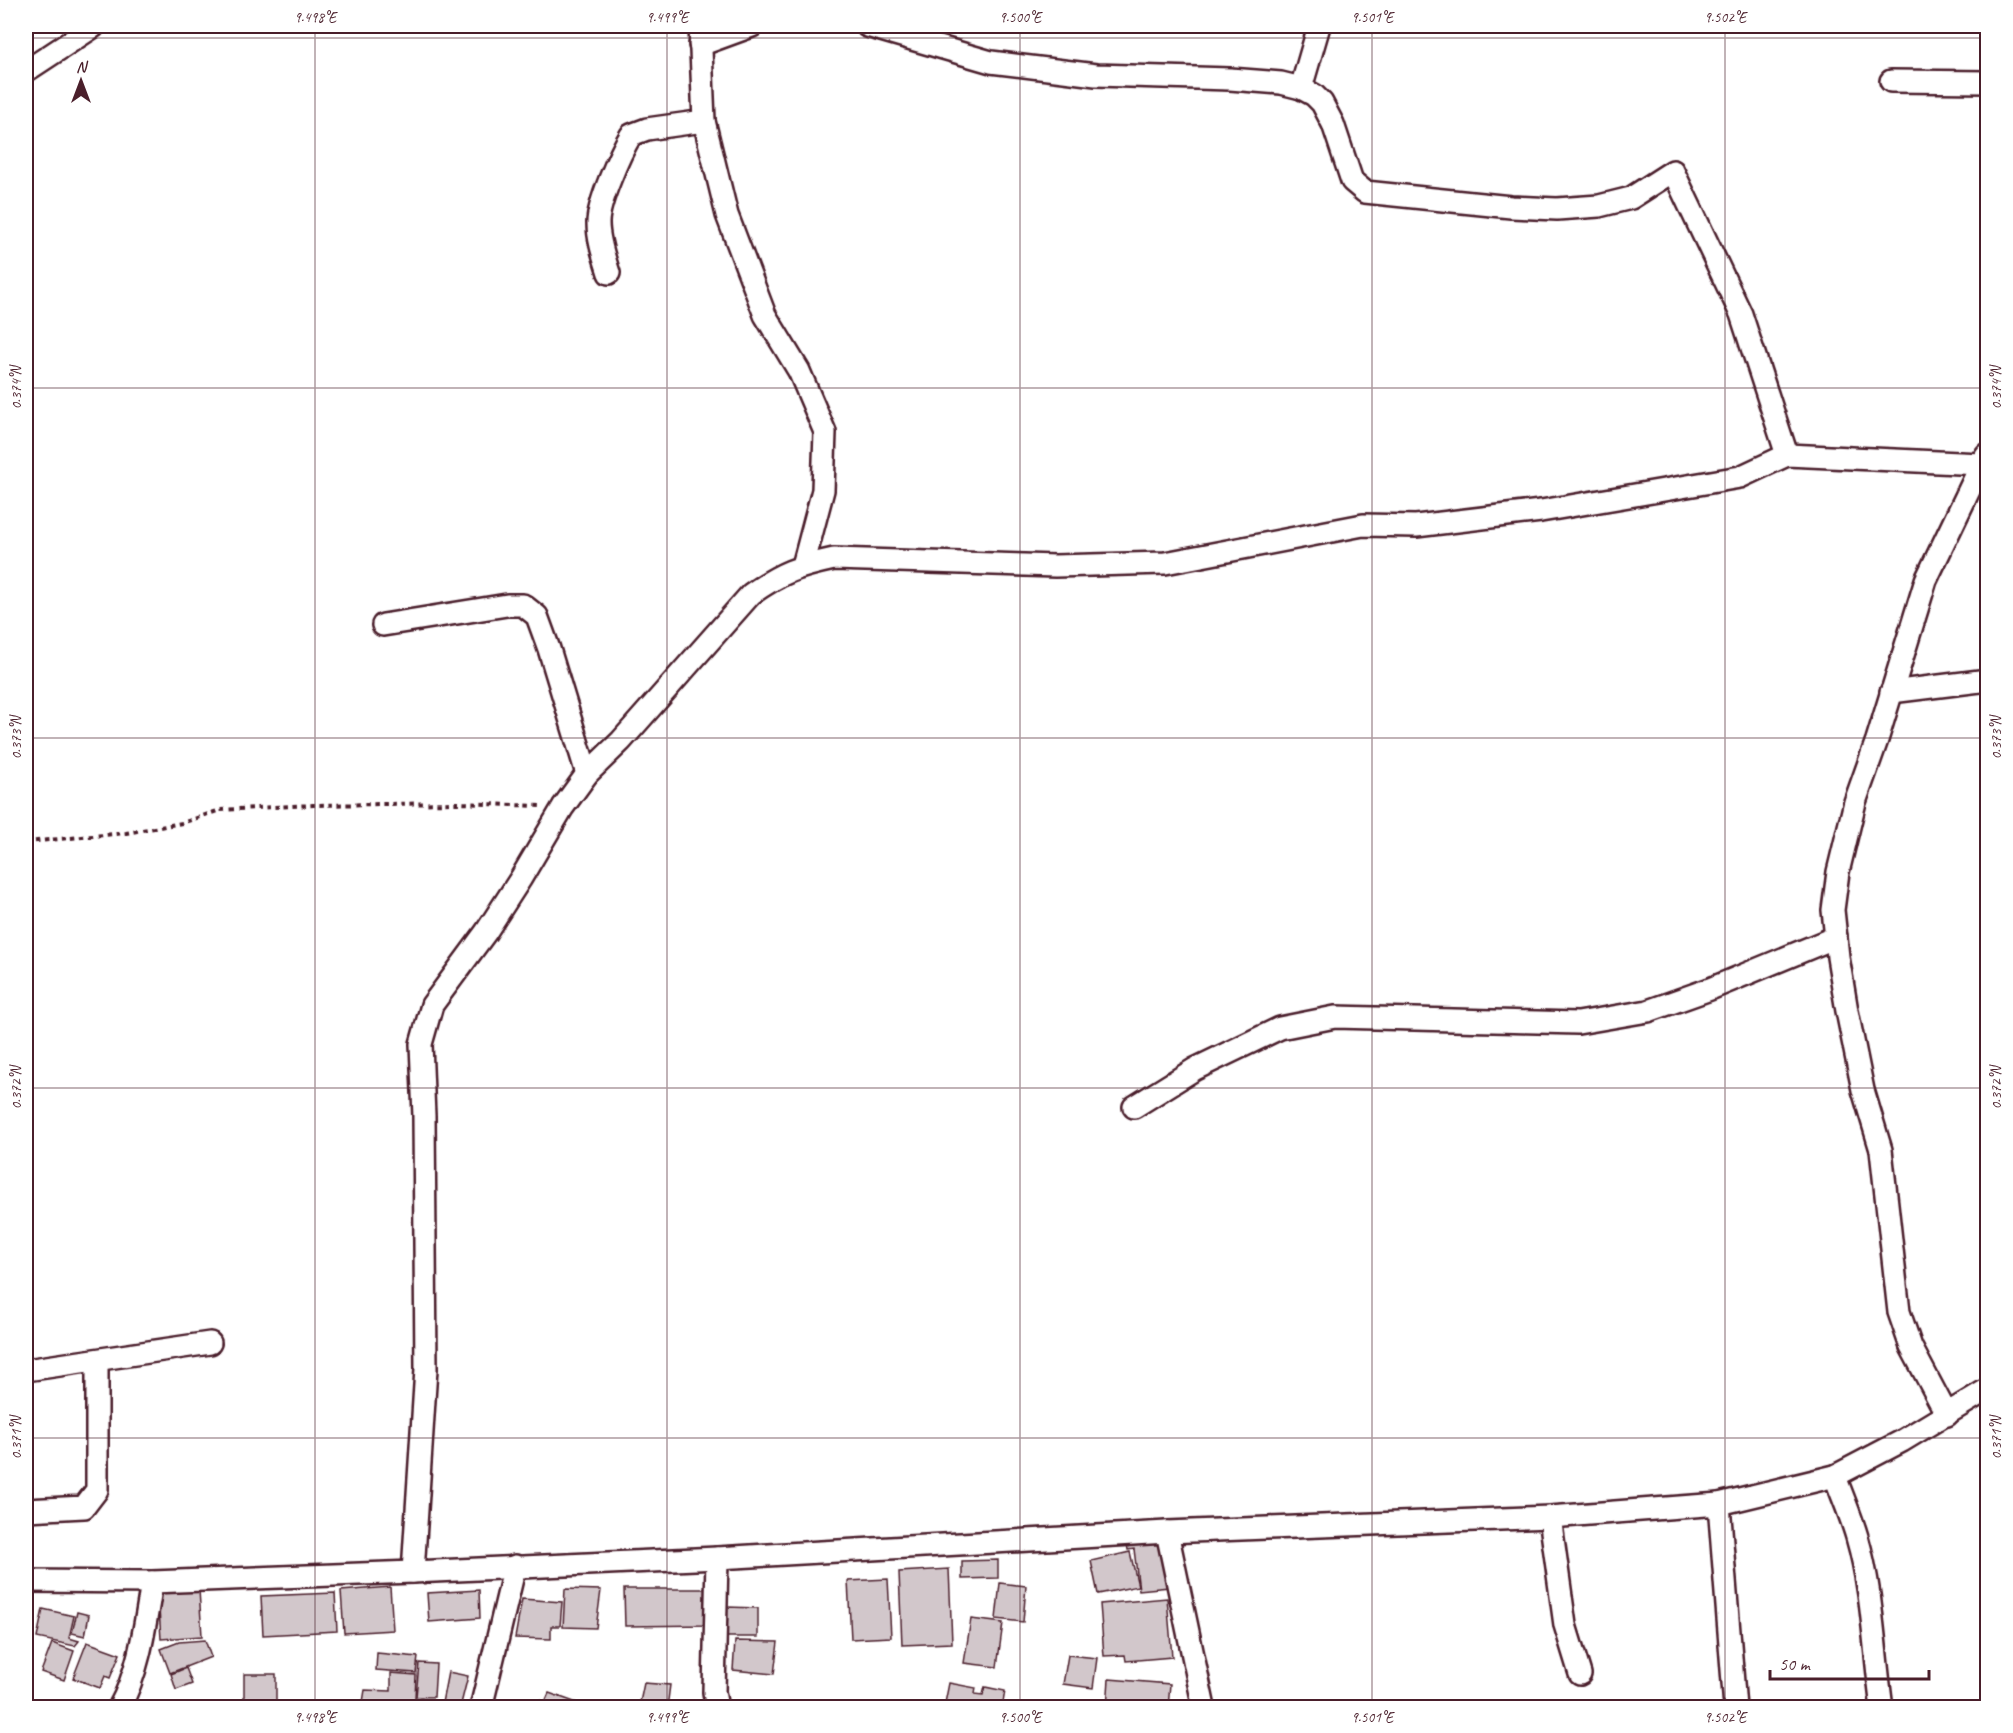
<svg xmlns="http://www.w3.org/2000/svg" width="2013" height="1733" font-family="Caveat,sans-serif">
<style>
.building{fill:#d2c7cb;stroke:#4a1f2b;stroke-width:1.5}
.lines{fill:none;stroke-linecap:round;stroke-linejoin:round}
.minor-casing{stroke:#4a1f2b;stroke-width:26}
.path{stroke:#4a1f2b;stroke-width:4;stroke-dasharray:4.5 4.5;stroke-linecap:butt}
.minor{stroke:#fff;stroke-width:21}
.ticks{fill:none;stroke:#4a1f2b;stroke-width:1.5;stroke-opacity:0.45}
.neatline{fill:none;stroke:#4a1f2b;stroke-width:2}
.ticks-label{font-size:15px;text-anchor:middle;fill:#4a1f2b}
</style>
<rect width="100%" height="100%" fill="#fff"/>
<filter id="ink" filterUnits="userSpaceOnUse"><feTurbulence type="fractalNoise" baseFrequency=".0167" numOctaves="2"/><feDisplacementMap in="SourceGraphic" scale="12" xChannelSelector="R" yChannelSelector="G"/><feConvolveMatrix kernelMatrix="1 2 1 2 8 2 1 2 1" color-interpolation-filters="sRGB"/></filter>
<g filter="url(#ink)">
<g class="building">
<polygon points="1164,1540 1169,1587 1139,1590 1134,1549 1128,1550 1127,1544"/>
<polygon points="1130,1552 1138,1586 1098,1594 1091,1561"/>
<polygon points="998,1560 998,1578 962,1579 962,1561"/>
<polygon points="949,1569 952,1643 902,1645 899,1572"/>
<polygon points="888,1579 891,1637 851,1639 848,1581"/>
<polygon points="1000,1583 1026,1586 1023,1622 996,1619"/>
<polygon points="390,1587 393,1630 344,1633 341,1591"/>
<polygon points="565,1589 601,1590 596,1628 563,1627"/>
<polygon points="624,1589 709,1589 710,1625 625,1626"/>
<polygon points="199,1590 202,1636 161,1639 158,1593"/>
<polygon points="479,1590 480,1618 429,1622 427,1593"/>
<polygon points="335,1593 337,1631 263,1635 261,1596"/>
<polygon points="1167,1598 1172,1657 1126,1661 1125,1655 1104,1656 1100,1604"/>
<polygon points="522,1599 562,1602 560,1626 551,1626 551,1639 515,1638"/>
<polygon points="727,1607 758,1608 758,1637 726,1637"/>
<polygon points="43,1609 74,1616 69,1638 79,1641 75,1646 37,1638"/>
<polygon points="77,1612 89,1615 85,1636 72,1633"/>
<polygon points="26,1618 29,1618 28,1649 26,1649"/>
<polygon points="971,1619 1003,1623 997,1667 964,1663"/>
<polygon points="205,1640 211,1657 170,1673 161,1649 179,1642"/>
<polygon points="735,1641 778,1642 774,1674 733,1670"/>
<polygon points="87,1642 120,1654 110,1678 105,1676 100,1688 73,1678"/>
<polygon points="52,1643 74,1651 64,1680 41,1672"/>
<polygon points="377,1653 418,1657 416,1673 376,1670"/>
<polygon points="1068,1655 1097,1658 1093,1688 1063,1684"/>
<polygon points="419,1663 436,1664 434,1697 416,1697"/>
<polygon points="186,1668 192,1684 176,1690 171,1674"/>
<polygon points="448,1672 468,1676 460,1708 441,1708"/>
<polygon points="391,1673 416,1675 415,1698 410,1708 362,1708 365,1690 391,1691"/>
<rect x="244" y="1674" width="32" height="27"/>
<polygon points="1109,1679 1170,1684 1168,1708 1107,1708"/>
<polygon points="644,1683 670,1685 667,1708 639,1707"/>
<polygon points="949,1683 976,1688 975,1694 983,1695 985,1687 1005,1691 1002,1708 944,1708"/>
<polygon points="549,1693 580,1704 579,1708 536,1708 539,1700 545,1702"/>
</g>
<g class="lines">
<g class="minor-casing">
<g id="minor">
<polyline points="700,26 704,121 727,215 765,315 799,371 825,432 823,490 803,566"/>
<polyline points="867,26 991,62 1096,75 1230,79 1281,83 1301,88 1314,95 1322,103 1333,124 1352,181 1365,192 1511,207 1557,209 1599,206 1631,198 1673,171 1741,314 1787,455"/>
<polyline points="700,45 752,26"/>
<polyline points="26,71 93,27"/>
<polyline points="1891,81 1988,82"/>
<polyline points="1301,88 1319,26"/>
<path d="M609,273C604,257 598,240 598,223C598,203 620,153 631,135L647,129L704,121"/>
<polyline points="383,625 507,605 523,605 537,616 549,649 587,774"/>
<polyline points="1891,692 1988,680"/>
<polyline points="1134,1107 1195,1069 1280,1028 1335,1017 1578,1023 1648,1011 1710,989 1836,937"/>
<polyline points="26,1370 210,1343"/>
<polyline points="1947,1415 1911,1347 1899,1312 1881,1150 1863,1090 1847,1011 1838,957 1833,910 1838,872 1855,802 1877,740 1926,580 1986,455"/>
<path d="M1835,1476C1842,1496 1851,1516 1857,1537C1873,1592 1874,1652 1882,1708"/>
<polyline points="1719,1504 1735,1708"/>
<polyline points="26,1510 84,1507 97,1490 97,1360"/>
<polyline points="1550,1517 1565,1625 1580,1674"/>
<polyline points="1167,1532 1204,1708"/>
<path d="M413,1572L426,1369L424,1116L421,1044L432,1005L486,932L521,878L563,807L587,774L621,741L751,594C782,572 797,567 834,559L1055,566L1165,563L1363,525L1416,526L1541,511L1740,477L1787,455L1981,464"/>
<polyline points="26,1581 152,1582 413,1572 717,1558 1167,1532 1550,1517 1719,1504 1835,1476 1902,1441 1988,1389"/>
<path d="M119,1708C140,1670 145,1624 152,1582"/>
<polyline points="481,1708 515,1566"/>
<polyline points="717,1708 714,1692 717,1558"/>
</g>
</g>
<polyline class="path" points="26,842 126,833 182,823 220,810 313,805 459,803 540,806"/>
<use href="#minor" class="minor"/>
</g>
</g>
<path class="ticks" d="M315,26V1708M667,26V1708M1020,26V1708M1372,26V1708M1725,26V1708M26,38H1988M26,388H1988M26,738H1988M26,1088H1988M26,1438H1988"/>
<rect width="2013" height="1733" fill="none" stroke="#fff" stroke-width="66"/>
<g transform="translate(81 81)" stroke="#ffffff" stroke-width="4.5" paint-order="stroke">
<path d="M0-4.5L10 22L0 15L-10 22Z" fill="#4a1f2b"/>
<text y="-9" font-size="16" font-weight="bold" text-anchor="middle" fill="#4a1f2b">N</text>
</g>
<path d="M1770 1670v9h159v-9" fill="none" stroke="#4a1f2b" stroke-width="3"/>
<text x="1779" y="1670" font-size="18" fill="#4a1f2b" stroke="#ffffff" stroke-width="4.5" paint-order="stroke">50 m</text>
<rect x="33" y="33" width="1947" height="1667" class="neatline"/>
<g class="ticks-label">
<text x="315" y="22">9.498°E</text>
<text x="667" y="22">9.499°E</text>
<text x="1020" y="22">9.500°E</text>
<text x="1372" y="22">9.501°E</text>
<text x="1725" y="22">9.502°E</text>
<text transform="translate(16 388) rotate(-90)" y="5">0.374°N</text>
<text transform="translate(1996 388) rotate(-90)" y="5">0.374°N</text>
<text transform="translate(16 738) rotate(-90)" y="5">0.373°N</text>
<text transform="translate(1996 738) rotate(-90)" y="5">0.373°N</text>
<text transform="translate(16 1088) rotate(-90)" y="5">0.372°N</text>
<text transform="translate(1996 1088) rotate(-90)" y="5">0.372°N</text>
<text transform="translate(16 1438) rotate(-90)" y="5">0.371°N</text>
<text transform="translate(1996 1438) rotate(-90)" y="5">0.371°N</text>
<text x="315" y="1722">9.498°E</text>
<text x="667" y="1722">9.499°E</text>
<text x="1020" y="1722">9.500°E</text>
<text x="1372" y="1722">9.501°E</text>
<text x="1725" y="1722">9.502°E</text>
</g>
</svg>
